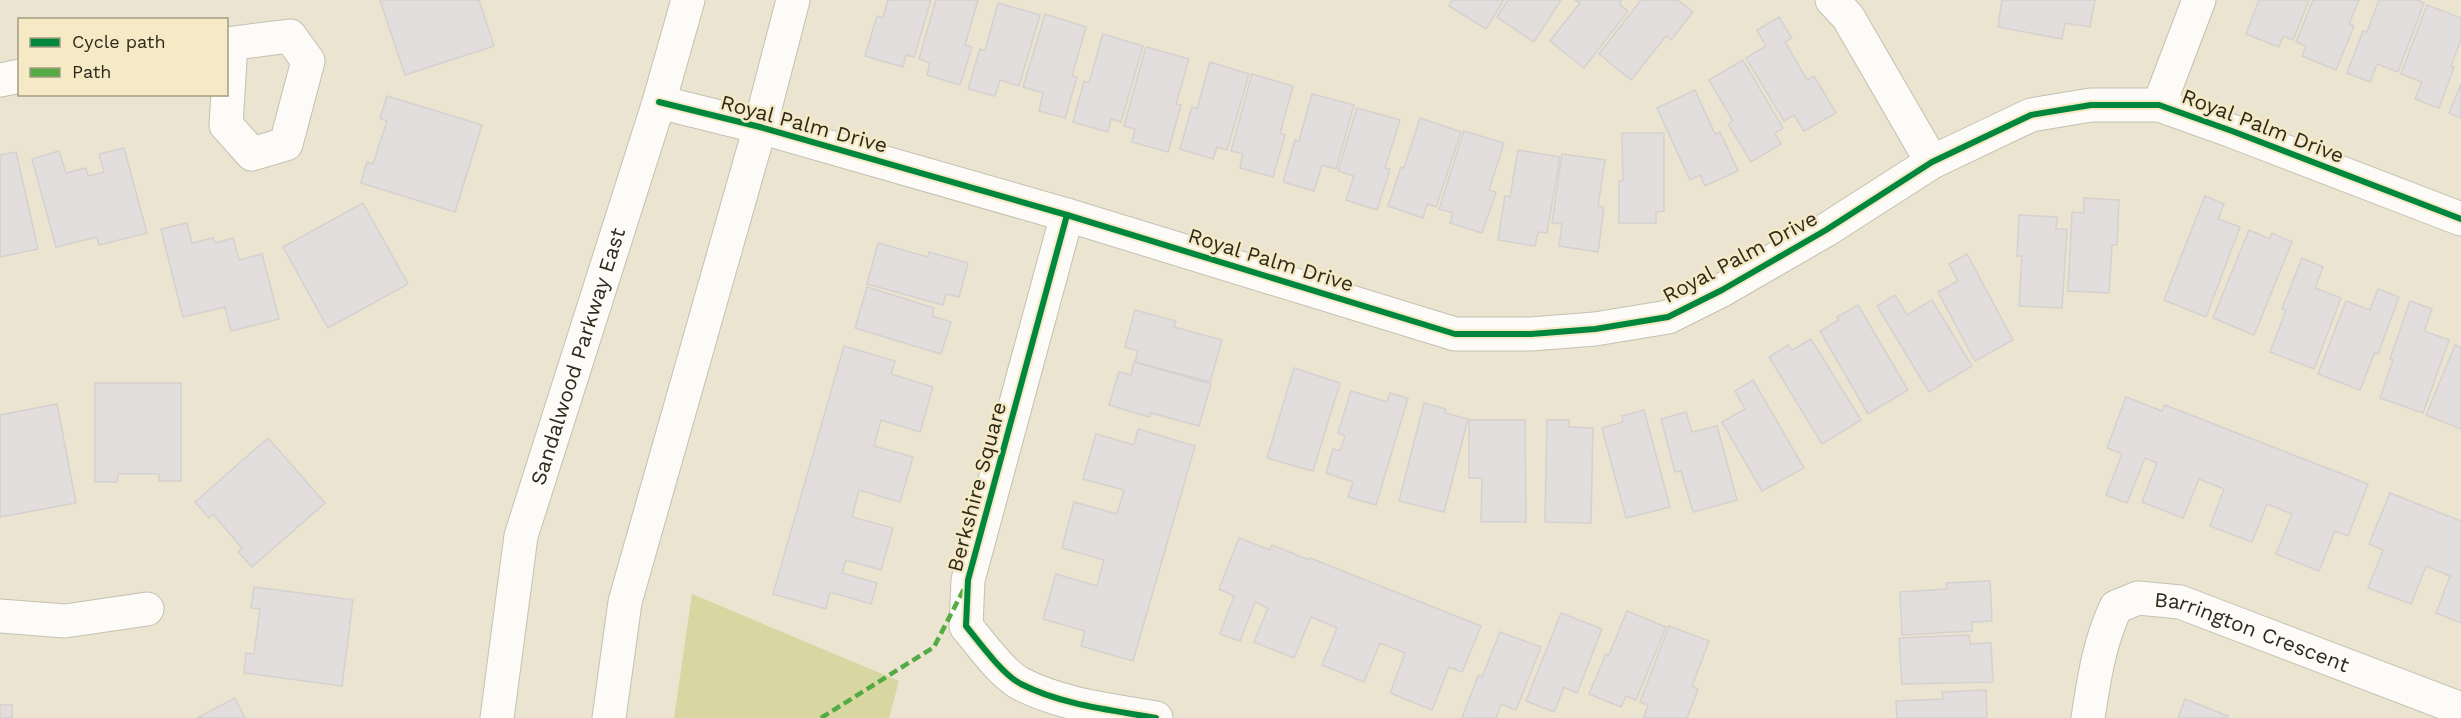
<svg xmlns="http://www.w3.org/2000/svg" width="2461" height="718" font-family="'Work Sans',sans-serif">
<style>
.green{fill:#d8d7a2}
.building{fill:#e3dede;stroke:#d5d1ce;stroke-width:1.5}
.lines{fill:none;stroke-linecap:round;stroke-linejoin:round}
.minor-casing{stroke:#c5c0b1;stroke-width:35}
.major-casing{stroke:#c5c0b1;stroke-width:35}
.minor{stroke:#fcfbf8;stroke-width:33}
.major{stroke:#fcfbf8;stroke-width:33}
.quiet{stroke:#54ab43;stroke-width:4.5;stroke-dasharray:9 4.5;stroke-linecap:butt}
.cycleway-casing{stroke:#f5e9c6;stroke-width:10}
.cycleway{stroke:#00873e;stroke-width:6}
.labels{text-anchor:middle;stroke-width:5;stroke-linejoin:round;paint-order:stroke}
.street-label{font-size:21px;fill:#2d291b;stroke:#f5e9c6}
</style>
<rect width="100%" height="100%" fill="#eae4d0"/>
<polygon class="green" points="692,594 899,681 889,718 674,718"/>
<g class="building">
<polygon points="380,0 479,0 494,46 405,75"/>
<polygon points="888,0 931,0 914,57 906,55 903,67 865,56 877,16 883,18"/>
<polygon points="936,0 978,0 965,45 972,47 960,85 927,75 930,63 919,59"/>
<polygon points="1452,0 1504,0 1486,29 1449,6"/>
<polygon points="1508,0 1561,0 1534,42 1497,17"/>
<polygon points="1575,0 1622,0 1619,4 1628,11 1584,68 1550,41 1580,3"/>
<polygon points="1641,0 1678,0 1693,12 1671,40 1666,36 1631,80 1599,54"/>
<polygon points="2002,0 2095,0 2090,27 2065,23 2062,39 1998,27"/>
<polygon points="2259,0 2309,0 2293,40 2283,36 2279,47 2246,34"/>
<polygon points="2313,0 2359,0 2349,24 2354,26 2336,70 2302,56 2306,46 2296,42"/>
<polygon points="2379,0 2417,0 2424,3 2398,72 2377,64 2370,82 2347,73 2363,31 2367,32"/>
<polygon points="998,3 1040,15 1019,86 1000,80 995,96 968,89 980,49 985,51"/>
<polygon points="2427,5 2461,18 2461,39 2451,66 2454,67 2439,108 2415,99 2422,82 2401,74"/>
<polygon points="1045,14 1086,27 1072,76 1077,77 1065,118 1039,111 1043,93 1023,87"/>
<polygon points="1779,17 1792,38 1785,42 1807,80 1814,76 1836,113 1804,131 1794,115 1784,121 1746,58 1766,46 1757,30"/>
<polygon points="1103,34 1143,46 1121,122 1111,119 1108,132 1073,122 1084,81 1089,83"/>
<polygon points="1146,47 1189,59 1176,104 1181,105 1168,152 1132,142 1135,129 1124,126"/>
<polygon points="1743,60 1783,128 1775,133 1781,144 1751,162 1728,124 1733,121 1709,80"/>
<polygon points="1210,62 1249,74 1227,150 1217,147 1213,159 1180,149 1192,107 1197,109"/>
<polygon points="1252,74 1293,86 1280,133 1285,135 1273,177 1240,168 1243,154 1231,151"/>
<polygon points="2461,84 2461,118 2449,113"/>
<polygon points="1695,90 1715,134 1720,132 1738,171 1705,186 1700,175 1690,180 1657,108"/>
<polygon points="1312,94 1354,105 1336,169 1322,165 1314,191 1283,182 1295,140 1299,141"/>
<polygon points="387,96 482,125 455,212 361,183 367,162 373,164 387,121 380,118"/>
<polygon points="1357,108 1400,120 1385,168 1390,169 1377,210 1346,200 1354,176 1338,171"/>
<polygon points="1420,118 1461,132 1436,207 1427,204 1423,218 1388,206 1401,167 1404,168"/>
<polygon points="1464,131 1504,143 1489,190 1496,192 1482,233 1450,223 1453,213 1439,209"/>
<polygon points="1622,133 1664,133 1664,211 1656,212 1656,223 1619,223 1619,181 1623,181"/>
<polygon points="124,148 147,233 99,245 97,237 56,247 32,159 59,151 66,173 86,168 88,176 104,172 99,154"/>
<polygon points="1518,150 1560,157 1547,233 1538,232 1535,246 1498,240 1505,196 1510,197"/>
<polygon points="16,152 38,249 0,257 0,155"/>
<polygon points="1562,154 1605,160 1598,206 1604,207 1598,252 1559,246 1562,224 1552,223"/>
<polygon points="2205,196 2224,204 2218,219 2240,227 2206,317 2164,300"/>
<polygon points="2084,198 2119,200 2117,245 2112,245 2109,293 2068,291 2072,212 2084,213"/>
<polygon points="363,203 408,284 328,328 283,247"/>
<polygon points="2019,215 2057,217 2056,229 2067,229 2062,308 2019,306 2022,256 2017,256"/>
<polygon points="187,223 192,243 213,238 215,243 233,238 239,260 262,254 279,319 231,331 225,307 183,317 161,229"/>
<polygon points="2249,230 2270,239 2272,233 2292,242 2254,335 2213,318"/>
<polygon points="878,243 928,257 929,252 968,263 959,297 946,294 943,305 867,284"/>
<polygon points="1967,254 2013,340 1975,361 1938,292 1958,281 1949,264"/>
<polygon points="2302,258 2323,267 2315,288 2341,298 2314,369 2270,352 2286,310 2282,309"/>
<polygon points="867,287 934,308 932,316 951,322 941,354 855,328"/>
<polygon points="2378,289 2399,297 2378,354 2375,352 2360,390 2318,374 2346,301 2370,310"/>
<polygon points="1895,295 1907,315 1932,300 1972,366 1929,392 1877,306"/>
<polygon points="2410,301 2432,309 2424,331 2449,340 2423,413 2380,398 2393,360 2390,359"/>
<polygon points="1858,305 1908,390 1868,414 1820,331 1839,320 1837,317"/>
<polygon points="1135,310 1176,321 1174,327 1222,340 1210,382 1135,362 1138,351 1125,347"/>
<polygon points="1811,339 1861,420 1822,444 1769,357 1788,345 1792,350"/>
<polygon points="2455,345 2461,348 2461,429 2426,415"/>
<polygon points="844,346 895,361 891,374 933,387 920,432 881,420 874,446 913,457 900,502 859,490 852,517 893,528 881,570 846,560 842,573 877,583 871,604 830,592 826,609 773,594"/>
<polygon points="1134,362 1211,384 1199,426 1151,413 1149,417 1109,405 1119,372 1131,375"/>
<polygon points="1294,368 1340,383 1313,471 1267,458"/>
<polygon points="1753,380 1804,468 1762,491 1722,422 1745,409 1735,391"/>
<polygon points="95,383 181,383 181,481 159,481 159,474 118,474 117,482 95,482"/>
<polygon points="1351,391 1387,402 1390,393 1408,398 1376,505 1348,497 1353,482 1326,473 1333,449 1340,451 1345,436 1338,433"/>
<polygon points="2126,397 2162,411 2165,405 2368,484 2348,536 2335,531 2319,571 2276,554 2292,514 2267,504 2252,542 2210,526 2224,489 2199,479 2183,518 2142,502 2157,463 2145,458 2127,503 2106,495 2122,454 2107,448"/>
<polygon points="1424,403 1446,409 1445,413 1468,419 1444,512 1399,501"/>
<polygon points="57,404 76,503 0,517 0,415"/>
<polygon points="1644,410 1670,507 1626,518 1602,428 1623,422 1622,416"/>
<polygon points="1686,412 1692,432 1717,426 1737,500 1693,512 1681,471 1675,472 1661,419"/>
<polygon points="1469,420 1525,420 1526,522 1481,522 1482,478 1469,478"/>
<polygon points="1547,420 1569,420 1569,427 1593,428 1591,523 1545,522"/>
<polygon points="1138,429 1195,446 1133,661 1081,646 1085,631 1043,619 1056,574 1097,586 1104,560 1062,548 1074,502 1117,514 1124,490 1083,479 1096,434 1134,445"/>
<polygon points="268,438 325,503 252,567 238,552 242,548 213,514 209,518 195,502"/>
<polygon points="2390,493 2461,521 2461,623 2436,613 2450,576 2426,566 2411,604 2368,588 2383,550 2369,544"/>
<polygon points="1239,538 1270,550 1272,545 1309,560 1310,558 1481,626 1462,672 1449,667 1432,710 1390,693 1405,653 1380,643 1364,682 1322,665 1337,628 1311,617 1294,658 1254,642 1268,608 1255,602 1240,641 1220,634 1234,596 1219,589"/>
<polygon points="1990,581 1992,621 1972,622 1972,631 1902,635 1900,592 1947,589 1946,583"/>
<polygon points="254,587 353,600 342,686 244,673 246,653 254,654 260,609 251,608"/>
<polygon points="1627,611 1666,627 1636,700 1626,696 1621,707 1589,694 1606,654 1609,655"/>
<polygon points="1561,613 1602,629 1577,693 1564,687 1554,712 1526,701"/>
<polygon points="1669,626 1709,641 1692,686 1698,689 1687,718 1646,718 1644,717 1648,705 1640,702"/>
<polygon points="1500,632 1541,647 1516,710 1501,704 1496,718 1462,718 1478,676 1482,677"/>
<polygon points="1969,635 1970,644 1991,643 1993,682 1902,684 1899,638"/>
<polygon points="1986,690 1987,718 1897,718 1896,701 1943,699 1942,692"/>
<polygon points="235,698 245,718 197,718"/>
<polygon points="2185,699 2228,716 2227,718 2178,718"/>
<rect x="0" y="705" width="12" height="13"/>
</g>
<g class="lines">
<g class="minor-casing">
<g id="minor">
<polyline points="1832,0 1848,17 1932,162"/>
<polyline points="226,44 290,36 308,61 286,144 252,154 226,125 231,44"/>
<polyline points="0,80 20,76"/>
<polyline points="659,102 760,127 1067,215 1455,334 1531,334 1595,329 1668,317 1722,290 1826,230 1932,162 2031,115 2091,105 2159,105 2232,131 2461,219"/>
<polyline points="2159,105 2199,0"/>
<path d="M1067,215L968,580L966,626C979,642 1003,675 1021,684C1062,705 1111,710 1156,718"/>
<polyline points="0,616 65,621 147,609"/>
<path id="s1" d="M2088,718C2094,679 2099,643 2116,607L2138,598L2180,602L2461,709"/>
</g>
</g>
<g class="major-casing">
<g id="major">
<path id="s2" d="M497,718L521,536L659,102L688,0"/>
<polyline points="609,718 625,602 760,127 793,0"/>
</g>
</g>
<use href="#minor" class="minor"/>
<use href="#major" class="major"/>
<polyline class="quiet" points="821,718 934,647 965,587"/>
<g class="cycleway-casing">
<g id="cycleway">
<polyline points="659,102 760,127 1067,215 1455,334 1531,334 1595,329 1668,317 1722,290 1826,230 1932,162 2031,115 2091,105 2159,105 2232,131 2461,219"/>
<path d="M1067,215L968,580L966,626C979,642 1003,675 1021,684C1062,705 1111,710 1156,718"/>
</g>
</g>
<use href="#cycleway" class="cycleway"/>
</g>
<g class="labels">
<g class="street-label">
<text transform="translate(804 124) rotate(15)" y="7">Royal Palm Drive</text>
<text transform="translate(2263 126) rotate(21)" y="7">Royal Palm Drive</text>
<text transform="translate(1740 257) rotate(-28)" y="7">Royal Palm Drive</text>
<text transform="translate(1271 260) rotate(17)" y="7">Royal Palm Drive</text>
<text dy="7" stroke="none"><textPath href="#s2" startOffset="372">Sandalwood Parkway East</textPath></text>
<text transform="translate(977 487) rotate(-75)" y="7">Berkshire Square</text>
<text dy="7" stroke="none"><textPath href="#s1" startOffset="258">Barrington Crescent</textPath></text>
</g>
</g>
<rect x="18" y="18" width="210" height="78" fill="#f5e9c6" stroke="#a59c82" stroke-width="1.5"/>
<rect x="30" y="38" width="30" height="9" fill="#00873e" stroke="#a59c82" stroke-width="1.5"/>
<text x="72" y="48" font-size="18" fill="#2d291b">Cycle path</text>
<rect x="30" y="68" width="30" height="9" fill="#54ab43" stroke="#a59c82" stroke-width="1.5"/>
<text x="72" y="78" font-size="18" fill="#2d291b">Path</text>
</svg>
